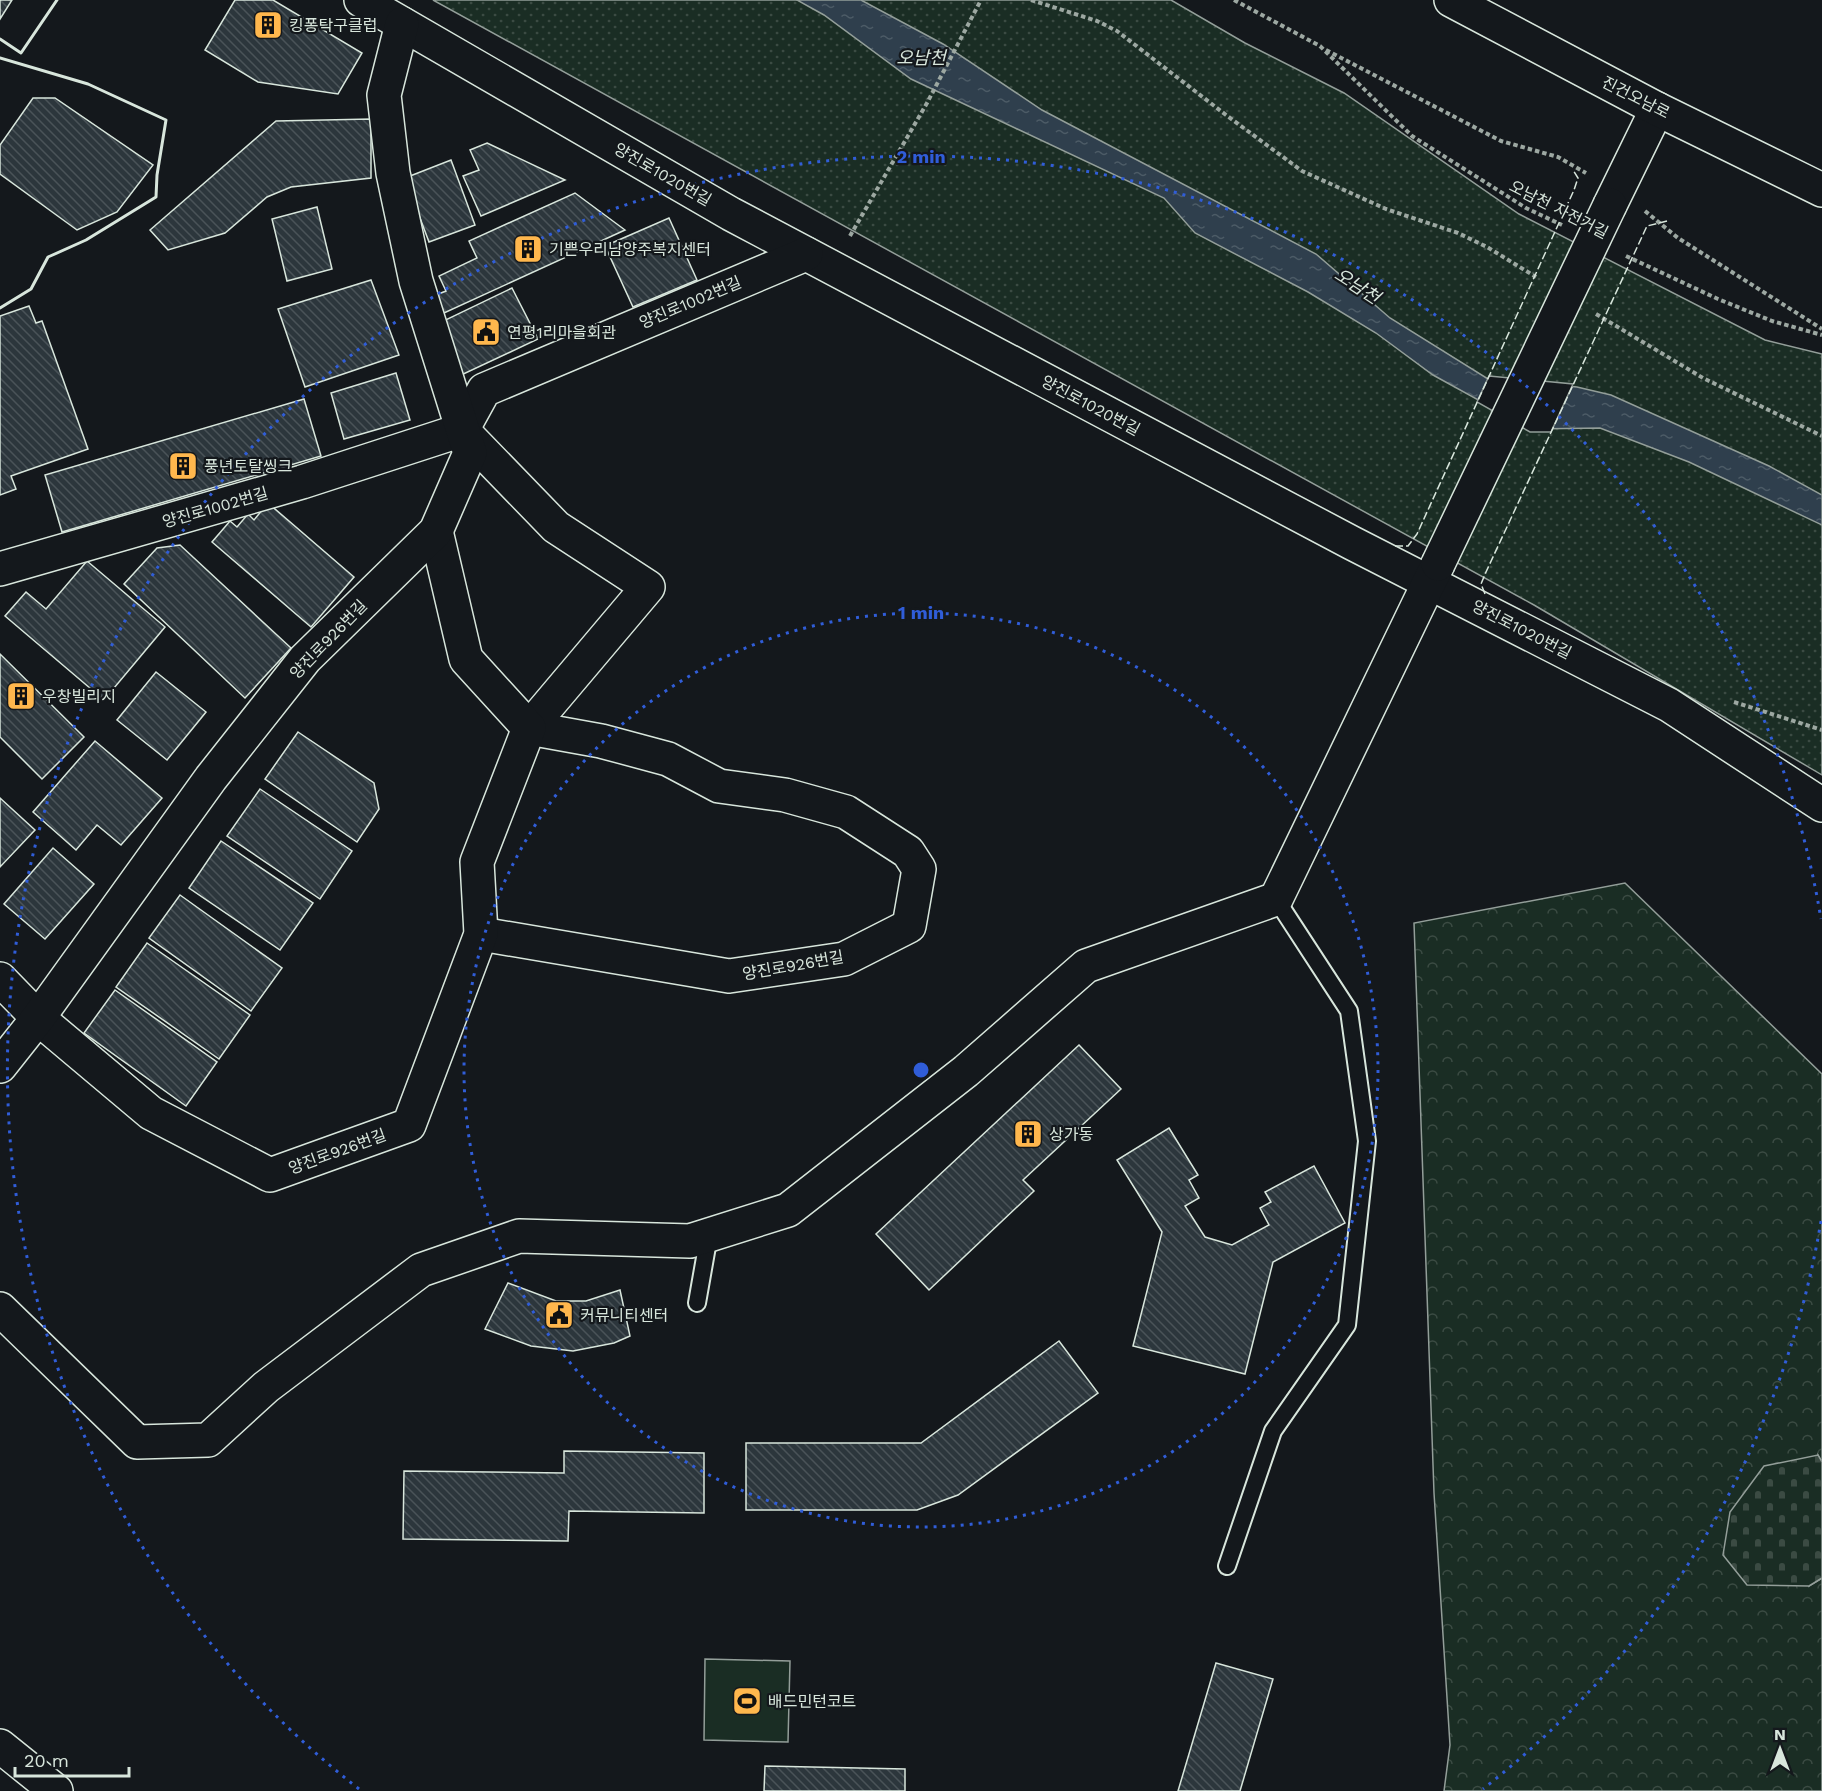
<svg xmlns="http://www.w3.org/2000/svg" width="1822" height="1791" font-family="'Work Sans','Noto Sans KR',sans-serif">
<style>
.grass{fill:url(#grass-dots);stroke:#939e99;stroke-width:1.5}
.forest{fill:url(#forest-crowns);stroke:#939e99;stroke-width:1.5}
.cemetery{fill:url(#cemetery-stones);stroke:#939e99;stroke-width:1.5}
.park{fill:#1a2d24;stroke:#939e99;stroke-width:1.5}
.water{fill:url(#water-ripples);stroke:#939e99;stroke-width:1.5}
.pier{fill:#14181c;stroke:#939e99;stroke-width:1.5}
.building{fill:url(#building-back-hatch);stroke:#d8e6dc;stroke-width:1.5}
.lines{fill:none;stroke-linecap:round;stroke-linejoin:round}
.lane-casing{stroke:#d8e6dc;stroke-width:20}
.street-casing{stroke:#d8e6dc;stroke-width:36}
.secondary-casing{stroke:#d8e6dc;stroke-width:36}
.path{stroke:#9da8a2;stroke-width:4;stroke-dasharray:4.5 3;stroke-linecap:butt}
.lane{stroke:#14181c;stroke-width:16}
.street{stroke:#14181c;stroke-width:33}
.secondary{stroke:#14181c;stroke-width:33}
.street-bridge-casing{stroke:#d8e6dc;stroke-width:36;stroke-linecap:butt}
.street-bridge{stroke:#14181c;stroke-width:33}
.fence{stroke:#d8e6dc;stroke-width:1.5;stroke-dasharray:8 3;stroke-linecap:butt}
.wall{stroke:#d8e6dc;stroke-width:3}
.ring{fill:none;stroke:#305dd8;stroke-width:3;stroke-dasharray:3 6}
.labels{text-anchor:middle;stroke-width:4.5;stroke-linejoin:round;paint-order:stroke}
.poi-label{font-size:16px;fill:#d8e6dc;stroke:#14181c;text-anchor:start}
.street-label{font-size:16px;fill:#d8e6dc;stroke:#14181c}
.water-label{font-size:18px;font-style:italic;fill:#d8e6dc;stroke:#14181c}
.centre{fill:#305dd8;stroke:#14181c;stroke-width:3}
.ring-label{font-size:18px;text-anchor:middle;font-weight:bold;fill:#305dd8;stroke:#14181c;stroke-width:4.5;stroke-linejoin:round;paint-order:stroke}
</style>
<defs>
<pattern id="grass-dots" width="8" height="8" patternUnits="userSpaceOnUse" patternTransform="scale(1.5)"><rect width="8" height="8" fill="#1a2d24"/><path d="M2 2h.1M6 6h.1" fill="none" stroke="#3b4b43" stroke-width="1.8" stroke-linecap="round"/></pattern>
<pattern id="forest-crowns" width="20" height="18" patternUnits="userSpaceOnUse" patternTransform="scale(1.5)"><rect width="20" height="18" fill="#1a2d24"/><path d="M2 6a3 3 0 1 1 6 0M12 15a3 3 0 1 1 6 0" fill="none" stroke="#3b4b43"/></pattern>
<pattern id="cemetery-stones" width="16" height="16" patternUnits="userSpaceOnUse" patternTransform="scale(1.5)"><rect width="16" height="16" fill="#1a2d24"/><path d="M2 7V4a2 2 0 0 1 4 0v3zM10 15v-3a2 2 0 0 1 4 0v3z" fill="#3b4b43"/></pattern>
<pattern id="water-ripples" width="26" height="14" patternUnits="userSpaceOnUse" patternTransform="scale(1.5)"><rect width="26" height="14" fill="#2f3f4d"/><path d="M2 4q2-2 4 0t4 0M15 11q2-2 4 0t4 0" fill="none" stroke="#4c5b66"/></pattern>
<pattern id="building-back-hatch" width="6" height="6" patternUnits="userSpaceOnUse" patternTransform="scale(1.5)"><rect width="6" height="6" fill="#2c363c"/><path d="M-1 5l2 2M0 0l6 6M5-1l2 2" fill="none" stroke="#4a5358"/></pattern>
</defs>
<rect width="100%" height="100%" fill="#14181c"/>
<polygon class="grass" points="433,0 1171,0 1245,43 1344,93 1519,214 1765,340 1822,354 1822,775 1534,605"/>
<polygon class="forest" points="1625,883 1822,1074 1822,1462 1818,1455 1809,1586 1822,1578 1822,1791 1444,1791 1450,1745 1434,1493 1414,923"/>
<polygon class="cemetery" points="1818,1455 1822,1462 1822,1578 1809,1586 1747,1585 1723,1555 1730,1512 1764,1466"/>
<polygon class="park" points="705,1659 790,1661 788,1742 704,1740"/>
<polygon class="water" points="797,0 861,0 943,44 1042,110 1316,254 1390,318 1488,379 1577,387 1611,395 1769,466 1822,495 1822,525 1689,462 1600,428 1531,429 1433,375 1376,333 1308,292 1195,233 1164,198 911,79 824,15"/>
<polygon class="pier" points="1489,376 1573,384 1551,432 1530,432 1477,402"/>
<g class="building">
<polygon points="0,0 12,0 0,19"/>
<polygon points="235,0 273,0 362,53 338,94 258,82 205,50"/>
<polygon points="33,98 55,98 153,165 117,212 77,230 0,174 0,145"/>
<polygon points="371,119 371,178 291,187 267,197 225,233 168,250 150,230 276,121"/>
<polygon points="487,143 565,180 481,216 463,176 479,170 470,150"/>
<polygon points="451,160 475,225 429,242 405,178"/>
<polygon points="575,193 625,230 444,313 436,295 446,291 439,276 477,258 469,241"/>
<polygon points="317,207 332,269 287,281 272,219"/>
<polygon points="669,218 697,280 633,307 605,246"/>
<polygon points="371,280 399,355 305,387 278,309"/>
<polygon points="512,288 538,339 457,377 435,325"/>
<polygon points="29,306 36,323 42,321 88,449 11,476 16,489 0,495 0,316"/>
<polygon points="396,373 410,420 344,439 331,393"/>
<polygon points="304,399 321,456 62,532 45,475"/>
<polygon points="268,503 354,577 311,627 212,542 230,521 237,527 248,514 254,520"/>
<polygon points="180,545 291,648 245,698 124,584 157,548"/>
<polygon points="87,561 165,627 104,700 5,616 26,592 46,609"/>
<polygon points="0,654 84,737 42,779 0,737"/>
<polygon points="156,672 206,712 167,760 117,720"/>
<polygon points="298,732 374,783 379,809 357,842 265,779"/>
<polygon points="95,741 162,798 121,845 97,825 76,850 33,812"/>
<polygon points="260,789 352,851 320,899 227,836"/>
<polygon points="0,798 35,830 0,867"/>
<polygon points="221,841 313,903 280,950 189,888"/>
<polygon points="53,848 94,884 45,939 4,904"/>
<polygon points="180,895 282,968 251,1011 149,938"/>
<polygon points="147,943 250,1015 219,1059 116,987"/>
<polygon points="115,990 217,1062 186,1106 84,1033"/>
<polygon points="1079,1045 1121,1089 1023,1180 1034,1191 929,1290 876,1234"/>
<polygon points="1169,1128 1198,1175 1189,1180 1199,1198 1185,1206 1205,1237 1232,1245 1269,1225 1260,1208 1271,1202 1265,1192 1314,1166 1345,1223 1273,1262 1245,1374 1133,1346 1162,1232 1117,1160"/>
<polygon points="508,1283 556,1301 586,1301 620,1290 630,1336 614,1343 573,1351 531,1346 485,1329"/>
<polygon points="1059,1341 1098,1393 958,1495 917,1510 746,1510 746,1443 921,1443"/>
<polygon points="564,1451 704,1453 704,1513 569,1511 568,1541 403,1539 404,1471 564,1473"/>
<polygon points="1216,1663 1273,1679 1240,1791 1178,1791"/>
<polygon points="765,1766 905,1769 905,1791 764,1791"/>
</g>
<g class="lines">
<g class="lane-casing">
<g id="lane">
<polyline points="697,1303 709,1235"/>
<polyline points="1227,1566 1273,1431 1347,1325 1367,1141 1349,1011 1276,899"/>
</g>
</g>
<g class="street-casing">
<g id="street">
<polyline points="361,0 731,214 1352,543 1669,705 1822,805"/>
<polyline points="1610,205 1657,109"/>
<polyline points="462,430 556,527 648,587 529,728 601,741 668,759 719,786 785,795 846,812 908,852 919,869 909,926 844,959 729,976 481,934"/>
<polyline points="0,569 302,482 462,430 484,390 806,254"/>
<polyline points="0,979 38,1018 151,1113 270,1175 409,1125 481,934 477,862 529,728 466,659 436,531"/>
<polyline points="0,1066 38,1018 211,778 305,659 436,531 470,453 416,281 393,173 384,95 402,24"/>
<polyline points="0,1309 137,1442 208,1440 266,1387 421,1270 519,1236 690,1241 788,1210 966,1071 1086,966 1276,899 1438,564"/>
<polyline points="0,1746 56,1791"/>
</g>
</g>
<g class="secondary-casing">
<polyline id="secondary" points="1451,0 1657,109 1822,190"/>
</g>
<g class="path">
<polyline points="1031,0 1097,21 1117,31 1226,115 1302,171 1386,209 1458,233 1487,247 1536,277"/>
<polyline points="1234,0 1320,46 1412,136 1526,208 1562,225"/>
<polyline points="1326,50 1501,141 1558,157 1586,173"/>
<polyline points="1645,211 1678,238 1822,329"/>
<polyline points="850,236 927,103 981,0"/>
<polyline points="1626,256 1718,299 1772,321 1822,335"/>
<polyline points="1596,314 1703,378 1822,436"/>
<polyline points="1734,702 1822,730"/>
</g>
<use href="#lane" class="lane"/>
<use href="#street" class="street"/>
<use href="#secondary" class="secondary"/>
<g class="street-bridge-casing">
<polyline id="street-bridge" points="1438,564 1610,205"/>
</g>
<use href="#street-bridge" class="street-bridge"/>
<g class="fence">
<polyline points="1395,546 1408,546 1417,534 1574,190 1578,178 1573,170"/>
<polyline points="1485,594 1481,584 1486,572 1647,226 1667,221"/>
</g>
<g class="wall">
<polyline points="0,39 21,53 57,0"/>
<polyline points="0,58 88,84 166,120 157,175 156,197 86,240 48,257 31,289 0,308"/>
</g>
</g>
<g class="ring">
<circle cx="921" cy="1070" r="457"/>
<path d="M1821 1221A913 913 0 0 1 1483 1789M359 1789A913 913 0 1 1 1821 919"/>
</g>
<defs>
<g id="building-square" transform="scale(1.5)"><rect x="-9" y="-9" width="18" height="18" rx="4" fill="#ffb74d" stroke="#14181c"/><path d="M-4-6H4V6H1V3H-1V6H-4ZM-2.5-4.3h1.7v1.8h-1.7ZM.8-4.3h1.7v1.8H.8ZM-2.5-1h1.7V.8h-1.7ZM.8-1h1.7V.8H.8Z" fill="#111"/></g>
<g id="civic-square" transform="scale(1.5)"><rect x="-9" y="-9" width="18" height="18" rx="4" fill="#ffb74d" stroke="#14181c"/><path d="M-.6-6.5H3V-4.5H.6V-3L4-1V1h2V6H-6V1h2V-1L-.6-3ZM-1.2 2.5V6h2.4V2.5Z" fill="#111"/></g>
<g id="stadium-square" transform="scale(1.5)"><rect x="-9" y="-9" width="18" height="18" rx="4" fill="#ffb74d" stroke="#14181c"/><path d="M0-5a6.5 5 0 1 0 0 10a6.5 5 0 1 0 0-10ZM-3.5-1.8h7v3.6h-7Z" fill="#111"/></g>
</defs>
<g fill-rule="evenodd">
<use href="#building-square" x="268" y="25"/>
<use href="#building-square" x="528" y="249"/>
<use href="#civic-square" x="486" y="332"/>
<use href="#building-square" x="183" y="466"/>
<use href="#building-square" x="21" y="696"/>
<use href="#building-square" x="1028" y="1134"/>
<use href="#civic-square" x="559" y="1315"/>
<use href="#stadium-square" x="747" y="1701"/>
</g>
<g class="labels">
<g class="poi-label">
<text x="289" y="31">킹퐁탁구클럽</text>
<text x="549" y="255">기쁜우리남양주복지센터</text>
<text x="507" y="338">연평1리마을회관</text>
<text x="204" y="472">풍년토탈씽크</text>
<text x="42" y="702">우창빌리지</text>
<text x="1049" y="1140">상가동</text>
<text x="580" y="1321">커뮤니티센터</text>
<text x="768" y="1707">배드민턴코트</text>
</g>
<g class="street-label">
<text transform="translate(1636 97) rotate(27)" y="6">진건오남로</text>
<text transform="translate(663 174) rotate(30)" y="6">양진로1020번길</text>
<text transform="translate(1559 209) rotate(27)" y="6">오남천 자전거길</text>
<text transform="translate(690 302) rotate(-23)" y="6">양진로1002번길</text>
<text transform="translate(1091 405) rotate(28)" y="6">양진로1020번길</text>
<text transform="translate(215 507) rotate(-16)" y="6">양진로1002번길</text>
<text transform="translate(1522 629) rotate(27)" y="6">양진로1020번길</text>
<text transform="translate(328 639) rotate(-46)" y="6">양진로926번길</text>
<text transform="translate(793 965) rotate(-10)" y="6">양진로926번길</text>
<text transform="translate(337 1151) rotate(-20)" y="6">양진로926번길</text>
</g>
<g class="water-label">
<text x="921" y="64">오남천</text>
<text transform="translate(1357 286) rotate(33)" y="6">오남천</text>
</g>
</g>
<circle cx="921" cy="1070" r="9" class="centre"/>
<g class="ring-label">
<text x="921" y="163">2 min</text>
<text x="921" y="619">1 min</text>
</g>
<g transform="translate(1780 1749)" stroke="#14181c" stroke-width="4.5" paint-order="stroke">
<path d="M0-4.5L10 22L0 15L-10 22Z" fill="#d8e6dc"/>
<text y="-9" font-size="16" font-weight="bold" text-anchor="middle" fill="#d8e6dc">N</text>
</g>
<path d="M15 1767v9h114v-9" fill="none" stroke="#d8e6dc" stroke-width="3"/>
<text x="24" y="1767" font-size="18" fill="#d8e6dc" stroke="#14181c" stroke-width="4.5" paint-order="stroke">20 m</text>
</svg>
